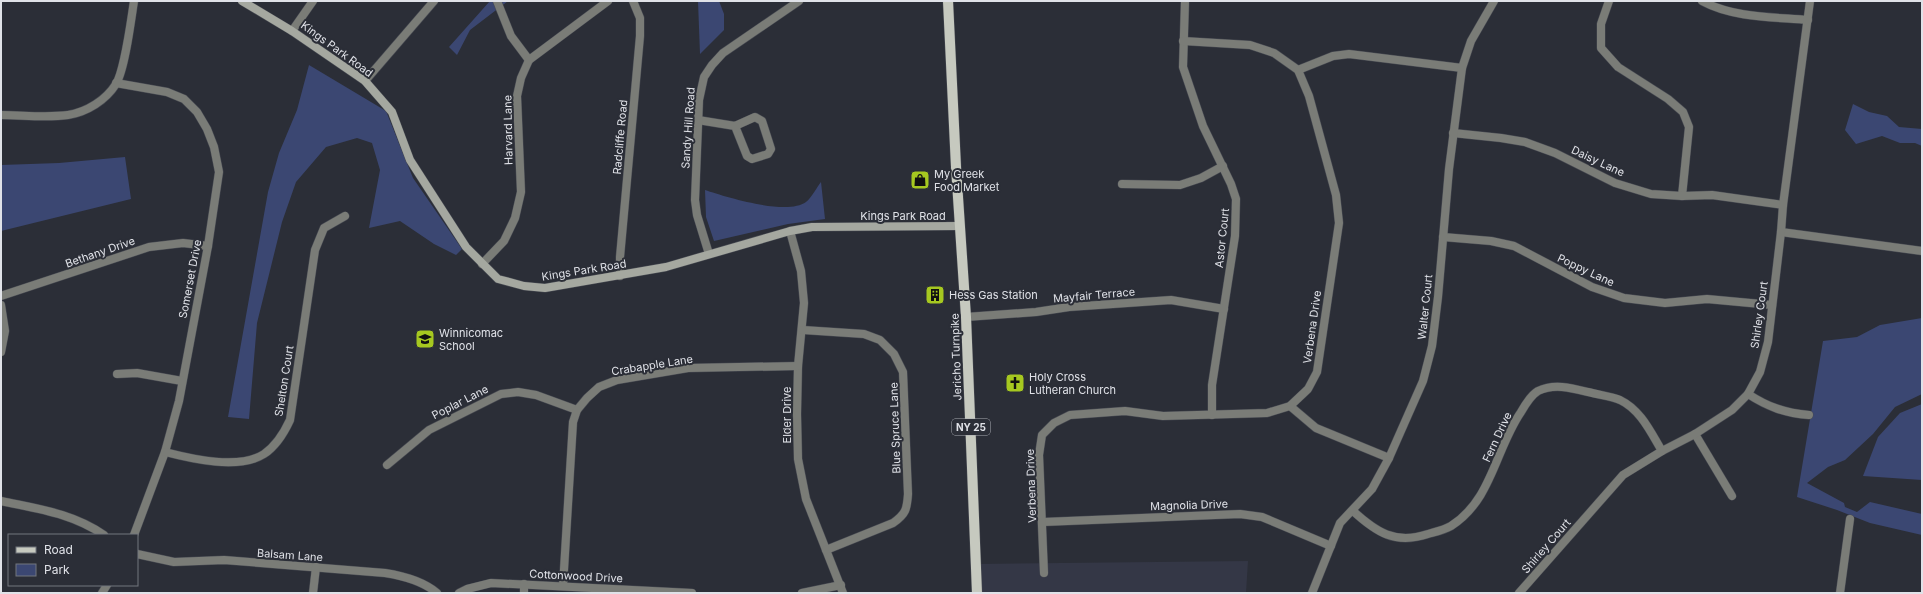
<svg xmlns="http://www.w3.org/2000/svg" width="1923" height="594" font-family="Inter,sans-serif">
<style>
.built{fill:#343746}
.green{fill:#3b4772}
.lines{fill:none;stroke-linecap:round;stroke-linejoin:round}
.street-casing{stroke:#484b53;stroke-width:9}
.secondary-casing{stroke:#484b53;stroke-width:9}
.primary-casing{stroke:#484b53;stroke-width:11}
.street{stroke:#7a7c77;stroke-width:8}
.secondary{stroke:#a5a8a0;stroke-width:8}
.primary{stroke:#c6c9bf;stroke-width:10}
.labels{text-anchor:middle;stroke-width:4;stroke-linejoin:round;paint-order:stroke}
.shield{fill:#2b2e37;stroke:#aaacb3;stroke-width:1}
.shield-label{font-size:10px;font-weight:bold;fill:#e0e2e8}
.street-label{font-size:11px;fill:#e0e2e8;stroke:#2b2e37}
.poi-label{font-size:11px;fill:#e0e2e8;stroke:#2b2e37;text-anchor:start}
</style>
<rect width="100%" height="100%" fill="#2b2e37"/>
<polygon class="built" points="1248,561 1246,593 977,593 976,564"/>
<g class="green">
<polygon points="490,1 508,1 470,30 457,55 449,47"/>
<polygon points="698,1 719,1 724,14 724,30 700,54"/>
<polygon points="309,65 386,111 413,178 462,249 456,255 434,244 400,221 369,228 380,170 372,143 357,138 326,147 296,182 282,222 257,323 249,419 228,417 268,192 279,153 297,110"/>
<polygon points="1853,104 1869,112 1887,116 1899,127 1922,129 1922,146 1915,143 1900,143 1882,136 1856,144 1845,130"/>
<polygon points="125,157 131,199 1,231 1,165 59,163"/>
<path d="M821,182L825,219L788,224L714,241L706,217L705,190C726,197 787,216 806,202C812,197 817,187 821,182Z"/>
<polygon points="1922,318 1922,394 1895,407 1873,434 1845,460 1828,467 1807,483 1844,503 1845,507 1857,512 1870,502 1922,514 1922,535 1870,523 1837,510 1797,497 1823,341 1857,337 1880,325"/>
<polygon points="1922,404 1922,480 1863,476 1878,437 1900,413"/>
</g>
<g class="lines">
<g class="street-casing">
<g id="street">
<polyline points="497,1 511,36 529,60"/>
<polyline points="1185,1 1183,67 1203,126 1231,184 1236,199 1235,236 1212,385 1212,415"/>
<polyline points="1609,1 1601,24 1601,48 1618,67 1668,99 1683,112 1689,127 1682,196"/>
<path d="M1702,1C1733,18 1774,17 1808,20"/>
<polyline points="292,31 313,1"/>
<polyline points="1298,70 1333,56 1349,54 1462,68"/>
<polyline points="365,81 434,1"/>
<polyline points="116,83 167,92 184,99 197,112 207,129 214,147 219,172 208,246 179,401 165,452 134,535"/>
<path d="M1,115C23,115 46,118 68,115C87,112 106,100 116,84C125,69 131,20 134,1"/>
<polyline points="698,120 735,126 747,156 752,159 768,154 771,149 762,121 755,117 735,126"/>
<polyline points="1453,133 1501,138 1525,142 1555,153 1615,183 1651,194 1682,196 1712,195 1783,205"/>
<polyline points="1122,184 1180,185 1201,178 1223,166"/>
<polyline points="790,231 801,271 804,303 798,366 797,414 798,459 806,499 843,593"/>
<polyline points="1781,232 1922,251"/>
<polyline points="1443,237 1491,241 1514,246 1592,287 1624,298 1665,303 1707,299 1772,305"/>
<polyline points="709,254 697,215 695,200 699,100 704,77 712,65 723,53 799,1"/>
<polyline points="482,264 504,241 515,218 521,192 517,96 521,78 529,60 608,1"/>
<polyline points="620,276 620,257 640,36 640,18 633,1"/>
<polyline points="1,296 149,247 183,243 208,246"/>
<polyline points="1,305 5,331 1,352"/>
<polyline points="966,317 1036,312 1069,307 1171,300 1224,309"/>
<path d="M803,330L864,334L880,340L894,354L903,372L908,494C907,509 906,514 893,523L826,550"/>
<polyline points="117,374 137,373 182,381"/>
<path d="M1748,394C1768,407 1785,413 1809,415"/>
<polyline points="1290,406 1316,428 1389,458"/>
<polyline points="1695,434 1732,496"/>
<path d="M165,452C192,459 239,470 264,454C276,446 284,433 290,420L315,250L324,228L345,216"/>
<polyline points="387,465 429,430 501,394 518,392 536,395 577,410"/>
<path d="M1,501C38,509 72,513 104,535"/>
<path d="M1353,511C1376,532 1395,545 1428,534C1435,532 1444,530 1451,526C1492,500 1495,450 1521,412C1525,405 1531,395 1538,391C1554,383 1572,388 1588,392C1599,395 1611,396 1620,400C1641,410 1651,433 1662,451"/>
<polyline points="1043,522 1240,514 1262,517 1331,546"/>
<path d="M137,554L174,562L224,560L385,573C404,576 423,581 437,593"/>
<polyline points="1044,573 1039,455 1042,435 1054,423 1070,415 1125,411 1163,416 1267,413 1290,406 1308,389 1317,372 1339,223 1336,195 1309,96 1298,70 1274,53 1250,45 1183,41"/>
<polyline points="563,586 573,422 577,410 587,398 599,387 617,380 688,368 798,366"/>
<polyline points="102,593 107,585"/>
<polyline points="313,593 316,567"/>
<polyline points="459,593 467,589 491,583 692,593"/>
<polyline points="524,593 524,584"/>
<polyline points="802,593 841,585"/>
<polyline points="1312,593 1340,523 1372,489 1389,458 1423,381 1432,346 1438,297 1449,169 1462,68 1471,41 1494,1"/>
<polyline points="1519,593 1623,475 1662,451 1695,434 1732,410 1748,394 1760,372 1768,342 1781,232 1783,205 1810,1"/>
<polyline points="1840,593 1850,519"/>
</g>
</g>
<g class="secondary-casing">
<polyline id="secondary" points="242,1 292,31 365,81 392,112 410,160 466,247 498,279 524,286 545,288 666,267 790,231 812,227 960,226"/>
</g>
<g class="primary-casing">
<polyline id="primary" points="948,1 956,167 966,317 977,593"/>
</g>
<use href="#street" class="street"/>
<use href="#secondary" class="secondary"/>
<use href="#primary" class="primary"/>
</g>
<defs>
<g id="shop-square" transform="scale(1)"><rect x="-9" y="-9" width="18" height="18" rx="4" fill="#a6c820" stroke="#2b2e37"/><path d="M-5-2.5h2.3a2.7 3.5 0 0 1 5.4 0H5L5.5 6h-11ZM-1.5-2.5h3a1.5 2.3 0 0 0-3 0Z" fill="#111"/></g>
<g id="building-square" transform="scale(1)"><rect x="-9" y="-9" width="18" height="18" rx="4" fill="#a6c820" stroke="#2b2e37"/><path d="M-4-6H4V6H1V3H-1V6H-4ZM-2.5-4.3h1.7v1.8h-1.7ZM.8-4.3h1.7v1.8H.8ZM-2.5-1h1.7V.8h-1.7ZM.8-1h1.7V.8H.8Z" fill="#111"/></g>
<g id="school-square" transform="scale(1)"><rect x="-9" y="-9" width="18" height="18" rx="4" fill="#a6c820" stroke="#2b2e37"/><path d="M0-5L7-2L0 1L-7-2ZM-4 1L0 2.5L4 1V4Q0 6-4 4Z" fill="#111"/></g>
<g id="church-square" transform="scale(1)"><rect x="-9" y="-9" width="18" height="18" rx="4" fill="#a6c820" stroke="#2b2e37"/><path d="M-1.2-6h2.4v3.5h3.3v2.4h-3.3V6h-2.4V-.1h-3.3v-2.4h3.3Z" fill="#111"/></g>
</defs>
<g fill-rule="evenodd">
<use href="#shop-square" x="920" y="180"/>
<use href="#building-square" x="935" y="295"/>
<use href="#school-square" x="425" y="339"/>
<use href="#church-square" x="1015" y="383"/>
</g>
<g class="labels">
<rect class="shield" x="952" y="419" width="38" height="16" rx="3"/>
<g class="shield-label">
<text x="971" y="431">NY 25</text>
</g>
<g class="street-label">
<text transform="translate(337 49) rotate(36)" y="4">Kings Park Road</text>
<text transform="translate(688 128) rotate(-86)" y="4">Sandy Hill Road</text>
<text transform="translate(508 130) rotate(-91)" y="4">Harvard Lane</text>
<text transform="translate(620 137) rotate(-85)" y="4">Radcliffe Road</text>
<text transform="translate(1598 161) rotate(25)" y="4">Daisy Lane</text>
<text x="903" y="220">Kings Park Road</text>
<text transform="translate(1222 238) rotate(-84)" y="4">Astor Court</text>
<text transform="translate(100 252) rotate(-19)" y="4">Bethany Drive</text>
<text transform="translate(584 270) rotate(-9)" y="4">Kings Park Road</text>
<text transform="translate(1586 270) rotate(25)" y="4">Poppy Lane</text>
<text transform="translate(190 279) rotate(-79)" y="4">Somerset Drive</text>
<text transform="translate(1094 295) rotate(-5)" y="4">Mayfair Terrace</text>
<text transform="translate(1425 307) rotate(-84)" y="4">Walter Court</text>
<text transform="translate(1759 315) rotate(-82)" y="4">Shirley Court</text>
<text transform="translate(1312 327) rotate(-82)" y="4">Verbena Drive</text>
<text transform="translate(956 357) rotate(-92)" y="4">Jericho Turnpike</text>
<text transform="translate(652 365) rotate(-9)" y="4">Crabapple Lane</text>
<text transform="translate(284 381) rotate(-81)" y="4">Shelton Court</text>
<text transform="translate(460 402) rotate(-27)" y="4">Poplar Lane</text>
<text transform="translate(787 415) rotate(-90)" y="4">Elder Drive</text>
<text transform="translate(895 428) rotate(-92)" y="4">Blue Spruce Lane</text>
<text transform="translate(1497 437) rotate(-65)" y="4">Fern Drive</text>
<text transform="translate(1031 486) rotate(-92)" y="4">Verbena Drive</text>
<text transform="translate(1189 505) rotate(-2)" y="4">Magnolia Drive</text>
<text transform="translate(1546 546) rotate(-49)" y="4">Shirley Court</text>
<text transform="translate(290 555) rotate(4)" y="4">Balsam Lane</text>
<text transform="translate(576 576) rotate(3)" y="4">Cottonwood Drive</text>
</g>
<g class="poi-label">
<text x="934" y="178">My Greek<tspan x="934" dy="13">Food Market</tspan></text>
<text x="949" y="299">Hess Gas Station</text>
<text x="439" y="337">Winnicomac<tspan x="439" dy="13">School</tspan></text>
<text x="1029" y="381">Holy Cross<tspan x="1029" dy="13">Lutheran Church</tspan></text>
</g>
</g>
<rect width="1923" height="594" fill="none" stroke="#e0e2e8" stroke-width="4"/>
<rect x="8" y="534" width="130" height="52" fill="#2b2e37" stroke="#73767e"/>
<rect x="16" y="547" width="20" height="6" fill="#c6c9bf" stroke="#73767e"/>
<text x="44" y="554" font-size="12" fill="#e0e2e8">Road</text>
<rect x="16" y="564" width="20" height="12" fill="#3b4772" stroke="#73767e"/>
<text x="44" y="574" font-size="12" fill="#e0e2e8">Park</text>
</svg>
